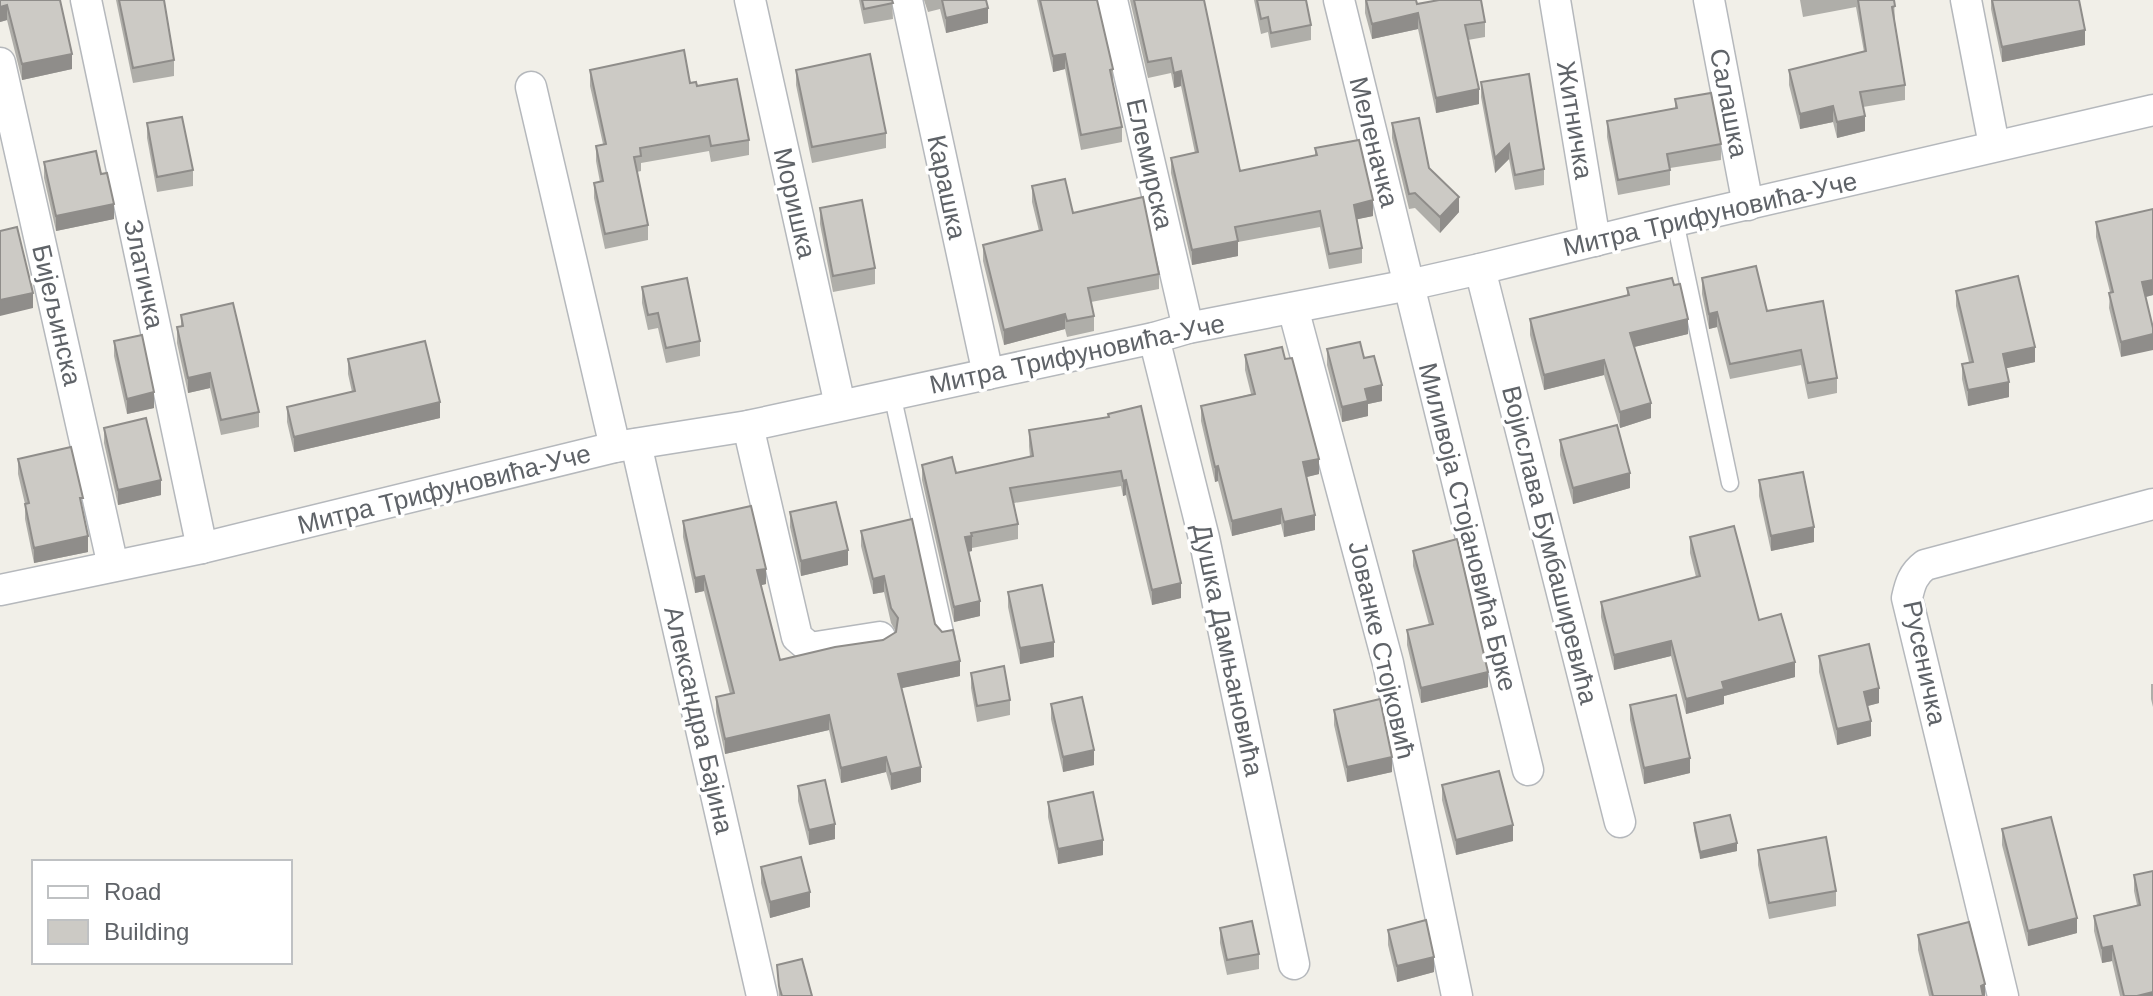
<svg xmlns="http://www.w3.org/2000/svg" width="2153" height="996" font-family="Helvetica,sans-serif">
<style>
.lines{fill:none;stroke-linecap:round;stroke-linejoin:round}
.lane-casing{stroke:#b5b8bc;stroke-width:19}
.street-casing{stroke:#b5b8bc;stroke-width:33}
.lane{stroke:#fff;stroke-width:16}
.street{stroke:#fff;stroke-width:30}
.wall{fill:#afaea9}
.shaded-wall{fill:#8f8d8a}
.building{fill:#cccac5;stroke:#8f8d8a;stroke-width:2}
.labels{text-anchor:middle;stroke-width:7;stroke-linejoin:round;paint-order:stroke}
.street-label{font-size:26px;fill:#5f6368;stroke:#fff}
</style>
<rect width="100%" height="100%" fill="#f1efe8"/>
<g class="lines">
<g class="lane-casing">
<g id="lane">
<polyline points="1675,221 1730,483"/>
<polyline points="892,394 946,637"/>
</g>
</g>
<g class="street-casing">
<g id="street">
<polyline points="86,0 202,548"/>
<polyline points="750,0 840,405"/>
<polyline points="907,0 988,374"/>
<polyline points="1112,0 1188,328"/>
<polyline points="1339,0 1528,770"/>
<polyline points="1555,0 1595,241"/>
<polyline points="1709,0 1748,205"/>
<polyline points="1966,0 1994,145"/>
<polyline points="0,63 113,566"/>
<polyline points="531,87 615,447"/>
<polyline points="1480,269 1620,822"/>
<polyline points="1293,308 1388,663 1457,996"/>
<polyline points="1154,338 1204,538 1294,964"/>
<polyline points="748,426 797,637 810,648 880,637"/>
<polyline points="636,444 762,996"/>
<polyline points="0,590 202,548 615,447 748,426 1154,338 1188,328 1409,285 1480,269 1675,221 2153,110"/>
<path d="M2003,996L1907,598C1910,584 1913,574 1925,565L2153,504"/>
</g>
</g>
<use href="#lane" class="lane"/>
<use href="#street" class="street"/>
</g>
<g class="wall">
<polygon points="0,0 72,69 22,80 7,20 0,22"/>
<polygon points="116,0 164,0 174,60 174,76 133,83"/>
<polygon points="859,0 892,0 893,19 864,24"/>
<polygon points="924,0 986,0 988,23 946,33 940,9 928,12"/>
<polygon points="1037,0 1097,0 1113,69 1113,84 1122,127 1122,142 1081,150 1065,69 1053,72"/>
<polygon points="1130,0 1204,0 1240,171 1315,156 1315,148 1373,216 1357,219 1362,248 1362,263 1329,269 1320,227 1238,242 1238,256 1192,265 1171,173 1171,158 1195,153 1181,86 1174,88 1171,73 1148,78"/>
<polygon points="1254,0 1306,0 1311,25 1311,40 1271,48 1268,32 1261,34"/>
<polygon points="1365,0 1416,0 1417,4 1485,22 1485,37 1468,40 1479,104 1436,113 1418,29 1372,39 1365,13"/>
<polygon points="1800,0 1894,0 1895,22 1905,85 1905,100 1863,107 1865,131 1837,138 1833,122 1800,129 1789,85 1789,70 1864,52 1856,7 1803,17"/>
<polygon points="1991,0 2079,0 2085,45 2002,62 1991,9"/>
<polygon points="590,70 690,83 697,86 749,140 749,155 711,162 709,151 641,163 641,171 637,172 648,225 648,240 605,249 594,198 594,183 600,182 596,161 596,146 603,144 590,86"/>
<polygon points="796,70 886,133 886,148 812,163 796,85"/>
<polygon points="1481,82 1544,169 1544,185 1515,190 1509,159 1495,173 1481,97"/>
<polygon points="1675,99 1721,144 1721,160 1670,168 1670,185 1618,195 1607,137 1607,121 1675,108"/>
<polygon points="147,123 193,170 193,186 157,192 147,138"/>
<polygon points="1392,123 1429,168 1459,212 1440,233 1415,208 1409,209 1392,138"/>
<polygon points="44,162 101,174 114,219 56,231 44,178"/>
<polygon points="1032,186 1073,213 1159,274 1159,289 1091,302 1094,316 1094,331 1067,337 1065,329 1004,345 983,261 983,245 1039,231 1032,202"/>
<polygon points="820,208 875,268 875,284 833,292 820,224"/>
<polygon points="2153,209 2153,295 2145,297 2121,357 2109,308 2110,292 2096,237 2096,222"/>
<polygon points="1702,278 1767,311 1837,378 1837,393 1808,399 1801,365 1730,379 1717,327 1709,329 1702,294"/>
<polygon points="642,287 700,341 700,356 666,363 658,328 648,330 642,303"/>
<polygon points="1627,288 1688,334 1634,347 1651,418 1620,428 1604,375 1544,390 1530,335 1530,319 1627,295"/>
<polygon points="1956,291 2035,362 2006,368 2009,397 1968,406 1962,379 1962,364 1969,362 1956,306"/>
<polygon points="181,315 259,412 259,427 221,435 210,388 188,393 177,343 177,327 181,326"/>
<polygon points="114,341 154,408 127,414 114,356"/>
<polygon points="1327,349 1364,358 1382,401 1368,404 1368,416 1342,422 1327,365"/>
<polygon points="1245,355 1285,359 1319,474 1306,477 1315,530 1284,537 1281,524 1232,536 1218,481 1215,482 1201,421 1201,406 1251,394 1245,370"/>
<polygon points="348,359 440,418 294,452 287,422 287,407 352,392 348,374"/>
<polygon points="1108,414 1181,598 1152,605 1126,495 1123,496 1121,486 1014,503 1018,524 1018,539 972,548 972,551 969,552 980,616 954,622 922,480 922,465 956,473 1030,457 1029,446 1029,430 1108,418"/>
<polygon points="104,428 161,495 118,505 104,443"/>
<polygon points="1560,440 1630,488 1573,504 1560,455"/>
<polygon points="18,459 83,512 88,552 34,563 25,519 25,504 18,474"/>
<polygon points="1759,480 1814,542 1771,551 1759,496"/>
<polygon points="790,512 848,565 801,576 790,527"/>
<polygon points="683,521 766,584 761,585 780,660 883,640 896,632 891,623 884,592 873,594 861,546 861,531 935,624 960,676 901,688 921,782 891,790 886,772 841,783 829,730 725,754 716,712 716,697 730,694 704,591 695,593 683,537"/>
<polygon points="1690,537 1759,620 1795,677 1724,696 1724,704 1686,714 1671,656 1614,670 1601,617 1601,602 1696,577 1690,553"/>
<polygon points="1413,551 1488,687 1421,703 1407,645 1407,630 1429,625 1413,566"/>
<polygon points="1008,592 1054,657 1020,664 1008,607"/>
<polygon points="1819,656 1879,703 1867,706 1871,736 1837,745 1819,672"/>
<polygon points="971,673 1010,700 1010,715 977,722 971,688"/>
<polygon points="2151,684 2153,684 2153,707 2151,699"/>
<polygon points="1051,704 1094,765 1063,772 1051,719"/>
<polygon points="1630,705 1690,773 1644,784 1630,720"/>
<polygon points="1334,710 1392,772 1347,782 1334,725"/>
<polygon points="1442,785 1513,841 1456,855 1442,800"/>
<polygon points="798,786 835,839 809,845 798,801"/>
<polygon points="1048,802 1103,855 1058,864 1048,817"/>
<polygon points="1694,823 1737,851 1700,859 1694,830"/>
<polygon points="2002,829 2077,933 2028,946 2002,845"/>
<polygon points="1758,850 1836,891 1836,906 1769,919 1758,865"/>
<polygon points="761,867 810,907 770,918 761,883"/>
<polygon points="2153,871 2153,996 2120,996 2112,961 2102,963 2094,931 2094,916 2137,905 2134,891 2134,875"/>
<polygon points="1220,928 1259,954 1259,969 1227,975 1220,943"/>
<polygon points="1388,930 1434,972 1397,982 1388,945"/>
<polygon points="1918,935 1985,996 1929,996 1918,950"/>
<polygon points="777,965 812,996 779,996"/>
</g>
<g class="shaded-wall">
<polygon points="7,5 7,20 0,22 0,7"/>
<polygon points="988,8 988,23 946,33 946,18"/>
<polygon points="1418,13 1418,29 1372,39 1372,24"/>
<polygon points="2085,30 2085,45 2002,62 2002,47"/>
<polygon points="72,54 72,69 22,80 22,64"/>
<polygon points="1065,54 1065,69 1053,72 1053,56"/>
<polygon points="1181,71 1181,86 1174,88 1174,73"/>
<polygon points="1479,89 1479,104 1436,113 1436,98"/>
<polygon points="1833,106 1833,122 1800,129 1800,114"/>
<polygon points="1865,116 1865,131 1837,138 1837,122"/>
<polygon points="1509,144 1509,159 1495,173 1495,158"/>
<polygon points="1459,197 1459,212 1440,233 1440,217"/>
<polygon points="1373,200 1373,216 1354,220 1354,205"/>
<polygon points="114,204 114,219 56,231 56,216"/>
<polygon points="1238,241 1238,256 1192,265 1192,250"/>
<polygon points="2153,280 2153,295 2142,298 2142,282"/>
<polygon points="33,293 33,308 0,316 0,300"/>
<polygon points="1717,312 1717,327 1709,329 1709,314"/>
<polygon points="1065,314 1065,329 1004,345 1004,330"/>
<polygon points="1688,319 1688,334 1630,348 1630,333"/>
<polygon points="2153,334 2153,350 2121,357 2121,342"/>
<polygon points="2035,347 2035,362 2003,369 2003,354"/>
<polygon points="1604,360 1604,375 1544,390 1544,375"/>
<polygon points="210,373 210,388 188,393 188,378"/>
<polygon points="2009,382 2009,397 1968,406 1968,390"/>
<polygon points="1382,385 1382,401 1368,404 1368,416 1342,422 1342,407 1365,389"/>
<polygon points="154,392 154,408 127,414 127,399"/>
<polygon points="440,402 440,418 294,452 294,437"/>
<polygon points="1651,403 1651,418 1620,428 1620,412"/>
<polygon points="1319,459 1319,474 1303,478 1303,462"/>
<polygon points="1218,466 1218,481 1215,482 1215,467"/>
<polygon points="1630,473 1630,488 1573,504 1573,488"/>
<polygon points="161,480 161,495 118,505 118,490"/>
<polygon points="1126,480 1126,495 1123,496 1123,481"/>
<polygon points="1281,509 1281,524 1232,536 1232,521"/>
<polygon points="1315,515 1315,530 1284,537 1284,522"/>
<polygon points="1814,527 1814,542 1771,551 1771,536"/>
<polygon points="88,536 88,552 34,563 34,548"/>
<polygon points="972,536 972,551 965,552 965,537"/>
<polygon points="848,550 848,565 801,576 801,561"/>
<polygon points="766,569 766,584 757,586 757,570"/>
<polygon points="704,576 704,591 695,593 695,578"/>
<polygon points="884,576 884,592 873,594 873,579"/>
<polygon points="1181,583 1181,598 1152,605 1152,590"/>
<polygon points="980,601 980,616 954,622 954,607"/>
<polygon points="1671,641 1671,656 1614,670 1614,655"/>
<polygon points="1054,642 1054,657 1020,664 1020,648"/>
<polygon points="960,661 960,676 898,689 898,674"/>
<polygon points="1795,662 1795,677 1724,696 1724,704 1686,714 1686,699 1722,682"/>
<polygon points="1488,672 1488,687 1421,703 1421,688"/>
<polygon points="1879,688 1879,703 1864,707 1864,692"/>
<polygon points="829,715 829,730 725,754 725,739"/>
<polygon points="1871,721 1871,736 1837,745 1837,729"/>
<polygon points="1094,750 1094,765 1063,772 1063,757"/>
<polygon points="886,757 886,772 841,783 841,768"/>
<polygon points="1392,757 1392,772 1347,782 1347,767"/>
<polygon points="1690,758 1690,773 1644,784 1644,768"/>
<polygon points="921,767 921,782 891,790 891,774"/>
<polygon points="835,824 835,839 809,845 809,830"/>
<polygon points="1513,825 1513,841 1456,855 1456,840"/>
<polygon points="1103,840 1103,855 1058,864 1058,849"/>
<polygon points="1737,843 1737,851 1700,859 1700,852"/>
<polygon points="810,892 810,907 770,918 770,902"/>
<polygon points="2077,918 2077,933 2028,946 2028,931"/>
<polygon points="2112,946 2112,961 2102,963 2102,948"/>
<polygon points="1434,957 1434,972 1397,982 1397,966"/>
<polygon points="1985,984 1985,996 1981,996 1981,986"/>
<polygon points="2153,992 2153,996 2137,996"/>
</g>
<g class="building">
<polygon points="0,0 60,0 72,54 22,64 7,5 0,7"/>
<polygon points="119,0 164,0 174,60 133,68"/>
<polygon points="862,0 892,0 893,3 864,9"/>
<polygon points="942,0 986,0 988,8 946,18"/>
<polygon points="1040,0 1097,0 1113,69 1110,70 1122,127 1081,135 1065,54 1053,56"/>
<polygon points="1134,0 1204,0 1240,171 1317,155 1315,148 1359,140 1373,200 1354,205 1362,248 1329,254 1320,211 1235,227 1238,241 1192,250 1171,158 1198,152 1181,71 1174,73 1171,58 1148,62"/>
<polygon points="1257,0 1306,0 1311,25 1271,33 1268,17 1261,19"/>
<polygon points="1366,0 1416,0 1417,4 1439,0 1481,0 1485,22 1465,25 1479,89 1436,98 1418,13 1372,24"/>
<polygon points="1858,0 1894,0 1895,6 1892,7 1905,85 1860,92 1865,116 1837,122 1833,106 1800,114 1789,70 1866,51"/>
<polygon points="1992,0 2079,0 2085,30 2002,47"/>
<polygon points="684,50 690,83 696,82 697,86 737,79 749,140 711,146 709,136 640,148 641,156 634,157 648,225 605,234 594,183 603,181 596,146 606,144 590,70"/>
<polygon points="870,54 886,133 812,147 796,70"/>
<polygon points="1529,74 1544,169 1515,175 1509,144 1495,158 1481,82"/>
<polygon points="1711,93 1721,144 1667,154 1670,170 1618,180 1607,121 1677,108 1675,99"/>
<polygon points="182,117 193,170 157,177 147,123"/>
<polygon points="1419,118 1429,168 1459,197 1440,217 1415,193 1409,194 1392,123"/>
<polygon points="96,151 101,174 107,173 114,204 56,216 44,162"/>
<polygon points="1065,179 1073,213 1143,197 1159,274 1088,288 1094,316 1067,321 1065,314 1004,330 983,245 1042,230 1032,186"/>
<polygon points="862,200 875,268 833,276 820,208"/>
<polygon points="2153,209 2153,280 2142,282 2153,328 2153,334 2121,342 2109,293 2113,292 2096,222"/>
<polygon points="17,227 33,293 0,300 0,231"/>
<polygon points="1756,266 1767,311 1823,301 1837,378 1808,383 1801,350 1730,364 1717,312 1709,314 1702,278"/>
<polygon points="2018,276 2035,347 2003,354 2009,382 1968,390 1962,364 1973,362 1956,291"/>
<polygon points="687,278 700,341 666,348 658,313 648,315 642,287"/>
<polygon points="1672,278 1674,285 1680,284 1688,319 1630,333 1651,403 1620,412 1604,360 1544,375 1530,319 1629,295 1627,288"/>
<polygon points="233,303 259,412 221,420 210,373 188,378 177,327 183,326 181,315"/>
<polygon points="142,335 154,392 127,399 114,341"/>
<polygon points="425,341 440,402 294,437 287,407 355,391 348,359"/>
<polygon points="1360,342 1364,358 1374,356 1382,385 1365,389 1368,401 1342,407 1327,349"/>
<polygon points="1282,347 1285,359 1292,358 1319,459 1303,462 1315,515 1284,522 1281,509 1232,521 1218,466 1215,467 1201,406 1255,394 1245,355"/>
<polygon points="1141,406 1181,583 1152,590 1126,480 1123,481 1121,471 1010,488 1018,524 971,533 972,536 965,537 980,601 954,607 922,465 952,457 956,473 1033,456 1029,430 1109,417 1108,414"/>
<polygon points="146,418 161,480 118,490 104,428"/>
<polygon points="1617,425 1630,473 1573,488 1560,440"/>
<polygon points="71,447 83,498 80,498 88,536 34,548 25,504 29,503 18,459"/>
<polygon points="1803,472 1814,527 1771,536 1759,480"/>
<polygon points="836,502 848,550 801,561 790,512"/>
<polygon points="751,506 766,569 757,570 780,660 835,647 883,640 896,632 898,618 891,608 884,576 873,579 861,531 912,519 935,624 942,632 953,630 960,661 898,674 921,767 891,774 886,757 841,768 829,715 725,739 716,697 734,693 704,576 695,578 683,521"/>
<polygon points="1734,526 1759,620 1781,614 1795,662 1722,682 1724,689 1686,699 1671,641 1614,655 1601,602 1700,576 1690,537"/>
<polygon points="1457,539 1488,672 1421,688 1407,630 1433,624 1413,551"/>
<polygon points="1042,585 1054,642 1020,648 1008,592"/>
<polygon points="1869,644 1879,688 1864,692 1871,721 1837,729 1819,656"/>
<polygon points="1004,666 1010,700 977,706 971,673"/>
<polygon points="1676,695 1690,758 1644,768 1630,705"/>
<polygon points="1082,697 1094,750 1063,757 1051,704"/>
<polygon points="1380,699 1392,757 1347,767 1334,710"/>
<polygon points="1499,771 1513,825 1456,840 1442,785"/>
<polygon points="825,780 835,824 809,830 798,786"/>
<polygon points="1093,792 1103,840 1058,849 1048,802"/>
<polygon points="1730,815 1737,843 1700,852 1694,823"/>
<polygon points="2051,817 2077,918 2028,931 2002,829"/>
<polygon points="1826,837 1836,891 1769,903 1758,850"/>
<polygon points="801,857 810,892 770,902 761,867"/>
<polygon points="2153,871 2153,992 2137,996 2124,996 2112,946 2102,948 2094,916 2140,905 2134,875"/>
<polygon points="1426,920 1434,957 1397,966 1388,930"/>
<polygon points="1252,921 1259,954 1227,960 1220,928"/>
<polygon points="1969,922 1985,984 1981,986 1983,996 1933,996 1918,935"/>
<polygon points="802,959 812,996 782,996 779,986 777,965"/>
</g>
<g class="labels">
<g class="street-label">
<text transform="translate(1729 103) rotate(79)" y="9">Салашка</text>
<text transform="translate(1575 120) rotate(81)" y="9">Житничка</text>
<text transform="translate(1374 142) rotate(76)" y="9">Меленачка</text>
<text transform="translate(1150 164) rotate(77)" y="9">Елемирска</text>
<text transform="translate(947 187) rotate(78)" y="9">Карашка</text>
<text transform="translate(795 203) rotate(77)" y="9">Моришка</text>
<text transform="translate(1710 214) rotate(-13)" y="9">Митра Трифуновића-Уче</text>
<text transform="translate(144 274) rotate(78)" y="9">Златичка</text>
<text transform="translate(57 315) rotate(77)" y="9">Бијељинска</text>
<text transform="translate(1077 354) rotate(-12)" y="9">Митра Трифуновића-Уче</text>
<text transform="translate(444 489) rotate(-14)" y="9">Митра Трифуновића-Уче</text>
<text transform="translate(1468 527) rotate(76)" y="9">Миливоја Стојановића Брке</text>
<text transform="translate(1550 545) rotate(76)" y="9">Војислава Бумбаширевића</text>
<text transform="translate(1228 650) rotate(78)" y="9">Душка Дамњановића</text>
<text transform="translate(1382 650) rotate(77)" y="9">Јованке Стојковић</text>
<text transform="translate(1925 663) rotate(78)" y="9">Русеничка</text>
<text transform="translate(699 720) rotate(77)" y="9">Александра Бајина</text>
</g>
</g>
<rect x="32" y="860" width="260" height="104" fill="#ffffff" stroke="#bfc1c3" stroke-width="2"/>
<rect x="48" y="886" width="40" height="12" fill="#ffffff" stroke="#bfc1c3" stroke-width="2"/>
<text x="104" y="900" font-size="24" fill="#5f6368">Road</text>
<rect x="48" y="920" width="40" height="24" fill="#cccac5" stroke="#bfc1c3" stroke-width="2"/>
<text x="104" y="940" font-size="24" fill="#5f6368">Building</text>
</svg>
